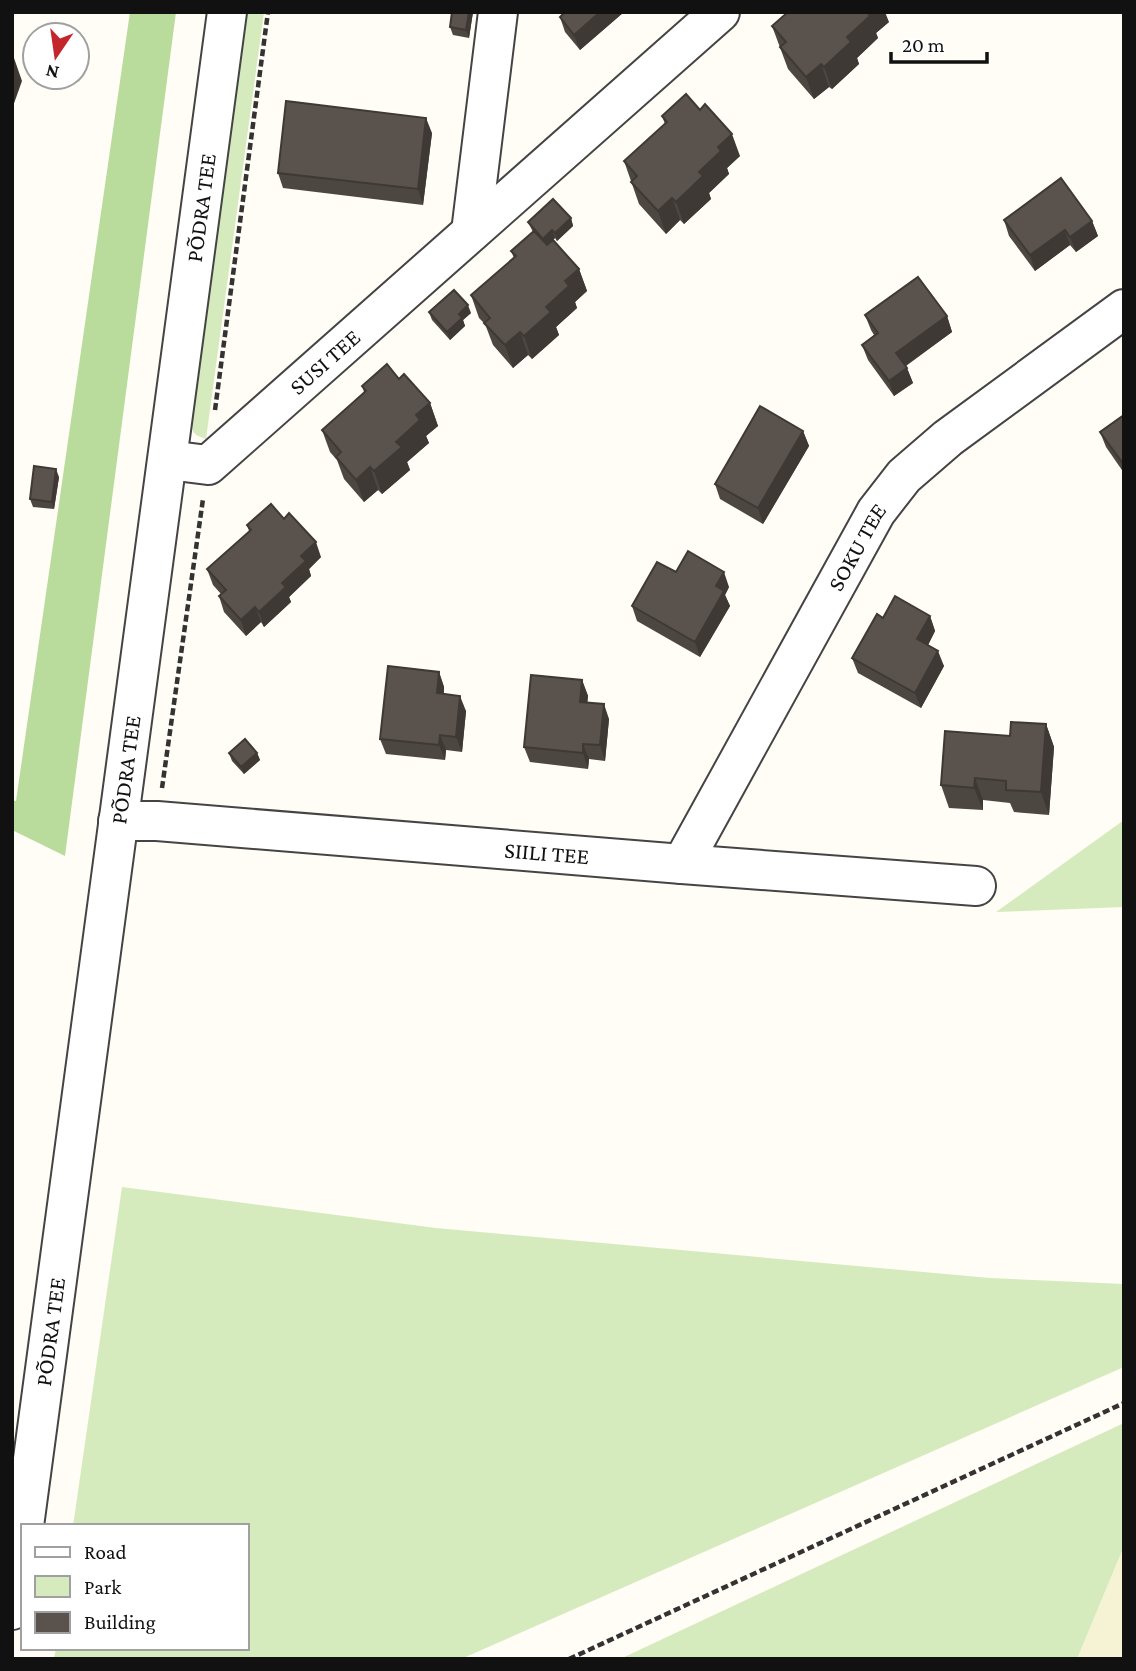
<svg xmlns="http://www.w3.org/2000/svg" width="1136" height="1671" font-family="'Crimson Pro',serif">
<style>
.farmland{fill:#f6f3d4}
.green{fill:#d5ebbd}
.forest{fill:#b9dc9c}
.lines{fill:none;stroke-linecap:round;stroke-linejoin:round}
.minor-casing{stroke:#444;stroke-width:42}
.path{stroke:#333;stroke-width:4.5;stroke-dasharray:7 3.5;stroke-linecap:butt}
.minor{stroke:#fff;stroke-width:38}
.wall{fill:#4d4742}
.shaded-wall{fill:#3f3936}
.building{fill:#5a524d;stroke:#3f3936;stroke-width:2}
.labels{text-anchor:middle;stroke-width:7;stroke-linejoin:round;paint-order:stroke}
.street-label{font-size:23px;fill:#111;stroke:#fff}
</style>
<rect width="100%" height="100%" fill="#fffdf5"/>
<polygon class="farmland" points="1124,1546 1124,1659 1077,1659"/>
<g class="green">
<path d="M246,12H264L206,439C195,435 191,434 192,421Z"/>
<polygon points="1124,820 1124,907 996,912"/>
<polygon points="122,1187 436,1228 990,1278 1124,1284 1124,1367 461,1659 54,1659 56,1648 247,1648 247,1526 73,1526"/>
<polygon points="1124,1423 1124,1546 1077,1659 620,1659"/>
</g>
<polygon class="forest" points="130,12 176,12 65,856 12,830 12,800 16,801"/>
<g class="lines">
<g class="minor-casing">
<g id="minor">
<polyline points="471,232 498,12"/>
<path id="s1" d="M168,460L208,465L720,12"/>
<path id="s2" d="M118,821H157L682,864L976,886"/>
<path id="s3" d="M682,864L876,512L904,476L948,438L1124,309"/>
<path id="s4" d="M24,1526L227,12"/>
<polyline points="12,1610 23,1532"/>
</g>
</g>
<g class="path">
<polyline points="215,410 268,12"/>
<polyline points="162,788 203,499"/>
<polyline points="569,1659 1124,1403"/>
</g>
<use href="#minor" class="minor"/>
</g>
<g class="wall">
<polygon points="473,12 469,38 453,35 450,27"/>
<polygon points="624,12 580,50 565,32 560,17"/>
<polygon points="889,22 876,33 878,38 857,58 859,64 832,89 829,87 814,99 788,69 772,26"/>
<polygon points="662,116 740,156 727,168 729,174 709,193 711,199 684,224 680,220 666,234 639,204 624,161 665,124"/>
<polygon points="432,133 423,205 283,188 278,173"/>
<polygon points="571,218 573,226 557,241 555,238 553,240 579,269 587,291 575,302 577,308 556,327 559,335 532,359 528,355 513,368 493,345 485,324 479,318 471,295 514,258 511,251 533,232 528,222"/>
<polygon points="1004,220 1092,221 1098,236 1076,252 1070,245 1035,271 1009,236"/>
<polygon points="429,312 471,313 463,320 465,326 450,340 432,320"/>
<polygon points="865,315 947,316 952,332 906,366 913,383 894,396 868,360 862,345 874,335 871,330"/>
<polygon points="399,379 430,403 438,426 426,436 429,443 407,462 410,470 382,494 378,490 364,502 344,479 337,460 330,452 322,430 364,392 362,386"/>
<polygon points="1124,415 1124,473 1106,447 1100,432"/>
<polygon points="803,431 809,446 763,524 720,499 715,484"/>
<polygon points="59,477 54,509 33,507 30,499"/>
<polygon points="247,525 321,557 309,569 311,576 289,597 291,602 264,627 261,622 246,636 224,612 219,596 221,594 213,585 207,569 249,531"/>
<polygon points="676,572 729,587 725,595 730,606 700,657 637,621 632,606"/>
<polygon points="930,616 935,631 928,645 944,666 921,708 858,673 852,658 883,618"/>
<polygon points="439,672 444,687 444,694 466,711 462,752 446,750 445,760 386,754 380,739"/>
<polygon points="582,680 588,696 587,703 609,719 605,761 589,759 588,769 530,762 524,747"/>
<polygon points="1046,724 1054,747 1049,815 1014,812 1010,803 983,800 983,810 949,808 941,785 1010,736"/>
<polygon points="229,753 257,753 260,760 244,774 232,761"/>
</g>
<g class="shaded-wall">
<polygon points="469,12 473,12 469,38 466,30"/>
<polygon points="600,12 624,12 580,50 574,35"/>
<polygon points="867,12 885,12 889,22 876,33 878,38 857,58 859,64 832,89 824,67"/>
<polygon points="14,58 22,81 12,109 12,63"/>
<polygon points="821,64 829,87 814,99 806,77"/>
<polygon points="426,118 432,133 423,205 418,189"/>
<polygon points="732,134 740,156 727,168 729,174 709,193 711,199 684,224 676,202 718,147"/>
<polygon points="672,198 680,220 666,234 658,211"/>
<polygon points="571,218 573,226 557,241 555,233"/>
<polygon points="1092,221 1098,236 1076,252 1070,237"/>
<polygon points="552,230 555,238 546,246 543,239"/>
<polygon points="1065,230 1070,245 1035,271 1030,255"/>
<polygon points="579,269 587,291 575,302 577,308 556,327 559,335 532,359 524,336 565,281"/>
<polygon points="468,305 471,313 463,320 465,326 450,340 447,332 459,314"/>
<polygon points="947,316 952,332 902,368 896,353"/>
<polygon points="520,332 528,355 513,368 505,345"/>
<polygon points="907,368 913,383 894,396 889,381"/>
<polygon points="430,403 438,426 426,436 429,443 407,462 410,470 382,494 374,471 416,415"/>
<polygon points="803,431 809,446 763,524 758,508"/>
<polygon points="370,467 378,490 364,502 356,480"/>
<polygon points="56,469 59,477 54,509 52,502"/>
<polygon points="316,542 321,557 309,569 311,576 289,597 291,602 264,627 259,612 282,583 301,556"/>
<polygon points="724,572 729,587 725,595 730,606 700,657 695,642 716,586"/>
<polygon points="255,607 261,622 246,636 241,620"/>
<polygon points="930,616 935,631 923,655 917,639"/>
<polygon points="938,651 944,666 921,708 915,693"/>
<polygon points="439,672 444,687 442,709 437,693"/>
<polygon points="582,680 588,696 586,717 580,702"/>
<polygon points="460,696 466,711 462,752 456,737"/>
<polygon points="604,704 609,719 605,761 600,745"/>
<polygon points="1046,724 1054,747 1049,815 1041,792"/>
<polygon points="440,735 446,750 445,760 439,745"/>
<polygon points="583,744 589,759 588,769 583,753"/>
<polygon points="257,753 260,760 244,774 241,767"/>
<polygon points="975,778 983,800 983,810 974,788"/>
</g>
<g class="building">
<polygon points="452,12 469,12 466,30 450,27"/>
<polygon points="565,12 600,12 574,35 560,17"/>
<polygon points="788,12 867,12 870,16 847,37 851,42 824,67 821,64 806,77 780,47 786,42 772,26"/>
<polygon points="686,94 700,110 705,104 732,134 718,147 721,151 699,172 703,176 676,202 672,198 658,211 631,182 637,176 624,161 667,122 662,116"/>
<polygon points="286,101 426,118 418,189 278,173"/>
<polygon points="1061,178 1092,221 1070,237 1065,230 1030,255 1004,220"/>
<polygon points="553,199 571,218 555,233 552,230 543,239 528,222"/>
<polygon points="534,231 547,245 553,240 579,269 565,281 569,286 546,307 551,312 524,336 520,332 505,345 484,323 490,318 471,295 516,256 511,251"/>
<polygon points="918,277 947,316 896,353 907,368 889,381 862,345 878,333 865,315"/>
<polygon points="454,290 468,305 459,314 462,318 447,332 429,312"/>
<polygon points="387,364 399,379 404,374 430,403 416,415 420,420 396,442 402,447 374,471 370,467 356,480 336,457 341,452 322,430 366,391 362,386"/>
<polygon points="760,406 803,431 758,508 715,484"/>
<polygon points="1124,415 1124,465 1100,432"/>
<polygon points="34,466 56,469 52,502 30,499"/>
<polygon points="271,504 284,519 289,513 316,542 301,556 306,561 282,583 286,587 259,612 255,607 241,620 219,596 226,590 207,569 251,530 247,525"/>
<polygon points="688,551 724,572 716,586 724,591 695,642 632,606 657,562 676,572"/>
<polygon points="895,596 930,616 917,639 938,651 915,693 852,658 877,614 883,618"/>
<polygon points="388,666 439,672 437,693 460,696 456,737 440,735 439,745 380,739"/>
<polygon points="531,675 582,680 580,702 604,704 600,745 583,744 583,753 524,747"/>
<polygon points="1011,722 1046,724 1041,792 1006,790 1006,781 975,778 974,788 941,785 945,731 1010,736"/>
<polygon points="245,739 257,753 241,767 229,753"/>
</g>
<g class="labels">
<g class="street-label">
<text dy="8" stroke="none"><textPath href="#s4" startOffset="1330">PÕDRA TEE</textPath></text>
<text dy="8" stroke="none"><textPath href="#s1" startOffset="196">SUSI TEE</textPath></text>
<text dy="8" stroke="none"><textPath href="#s3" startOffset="362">SOKU TEE</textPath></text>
<text dy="8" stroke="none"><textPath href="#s4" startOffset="763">PÕDRA TEE</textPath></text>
<text dy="8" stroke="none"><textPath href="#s2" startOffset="430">SIILI TEE</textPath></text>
<text dy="8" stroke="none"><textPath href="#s4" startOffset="196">PÕDRA TEE</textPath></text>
</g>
</g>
<rect width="1136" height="1671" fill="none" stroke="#111111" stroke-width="28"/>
<rect x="21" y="1524" width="228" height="126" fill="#ffffff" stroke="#a0a0a0" stroke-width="2"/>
<rect x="35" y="1547" width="35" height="10" fill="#ffffff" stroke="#a0a0a0" stroke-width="2"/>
<text x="84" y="1559" font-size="21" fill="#111111">Road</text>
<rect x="35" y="1576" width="35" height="21" fill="#d5ebbd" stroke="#a0a0a0" stroke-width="2"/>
<text x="84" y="1594" font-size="21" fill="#111111">Park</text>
<rect x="35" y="1612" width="35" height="21" fill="#5a524d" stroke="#a0a0a0" stroke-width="2"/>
<text x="84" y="1629" font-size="21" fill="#111111">Building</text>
<g transform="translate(56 56) rotate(193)"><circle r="33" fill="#ffffff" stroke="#a0a0a0" stroke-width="2"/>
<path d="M0-5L12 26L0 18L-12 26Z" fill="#c4262e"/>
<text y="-10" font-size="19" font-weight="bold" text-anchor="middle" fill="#111111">N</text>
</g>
<path d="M891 52v10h96v-10" fill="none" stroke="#111111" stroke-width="3.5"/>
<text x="902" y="52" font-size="21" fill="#111111" stroke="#ffffff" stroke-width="5" paint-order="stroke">20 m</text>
</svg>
